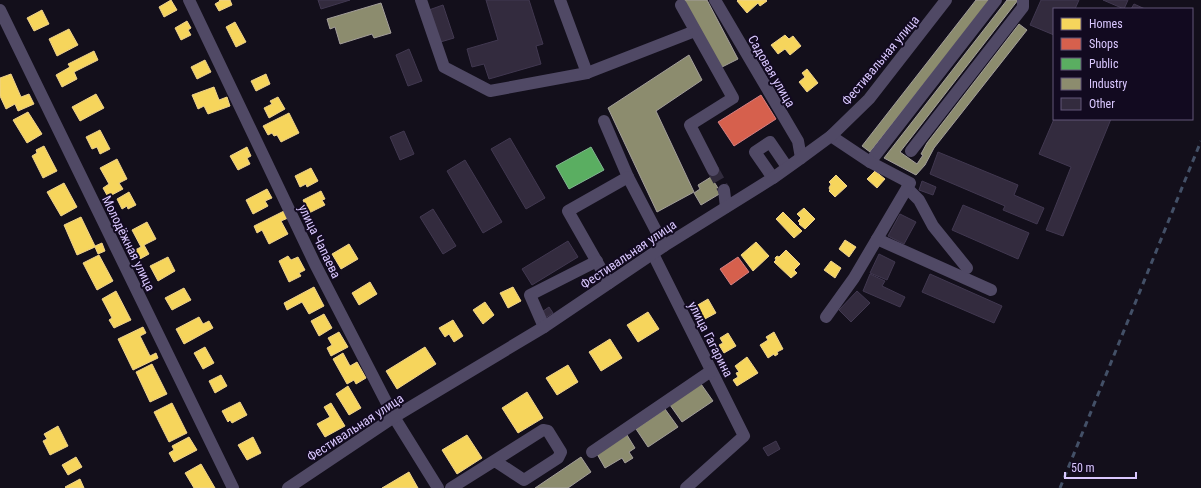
<svg xmlns="http://www.w3.org/2000/svg" width="1201" height="488" font-family="'Roboto Condensed',sans-serif">
<style>
.homes{fill:#f6d55c;stroke:#eed18d}
.shops{fill:#d6604d;stroke:#d77f82}
.public{fill:#5aae61;stroke:#80b690}
.industry{fill:#8c8c6e;stroke:#a39e9a}
.building{fill:#332b3e;stroke:#413850}
.lines{fill:none;stroke-linecap:round;stroke-linejoin:round}
.minor-tunnel{stroke:#312b3d;stroke-width:12;stroke-dasharray:12 6;stroke-linecap:butt}
.minor{stroke:#504965;stroke-width:12}
.rail{stroke:#435067;stroke-width:3;stroke-dasharray:6 5;stroke-linecap:butt}
.labels{text-anchor:middle;stroke-width:4;stroke-linejoin:round;paint-order:stroke}
.street-label{font-size:13px;fill:#dac8ff;stroke:#120a20}
</style>
<rect width="100%" height="100%" fill="#130f1b"/>
<g class="homes">
<polygon points="171,0 177,10 164,17 159,7"/>
<polygon points="219,0 230,0 232,5 219,11 215,4 220,1"/>
<polygon points="738,0 766,0 767,1 760,6 758,3 747,13 737,1"/>
<polygon points="42,10 49,24 34,31 27,18"/>
<polygon points="187,21 191,28 188,30 191,35 181,40 175,28"/>
<polygon points="235,22 246,42 236,47 226,27"/>
<polygon points="69,29 78,45 57,56 49,39"/>
<polygon points="785,35 789,39 793,36 801,46 790,55 785,49 778,54 771,45"/>
<polygon points="94,51 98,60 74,72 77,79 62,87 56,75 70,67 68,64"/>
<polygon points="205,60 211,72 197,79 191,67"/>
<polygon points="807,69 818,83 807,92 799,82 805,77 802,73"/>
<polygon points="11,74 21,97 29,94 34,104 18,111 15,104 6,109 0,96 0,78"/>
<polygon points="266,74 270,84 256,91 251,81"/>
<polygon points="214,87 219,100 227,97 230,106 208,114 204,106 198,109 192,95"/>
<polygon points="96,94 104,108 80,121 72,107"/>
<polygon points="278,97 285,109 269,118 264,108 272,104 270,101"/>
<polygon points="28,112 42,134 27,143 13,120"/>
<polygon points="289,113 299,133 281,142 277,135 274,136 272,133 268,135 263,126"/>
<polygon points="100,130 110,149 100,154 97,147 92,149 86,137"/>
<polygon points="44,146 57,171 43,178 32,156 37,153 36,150"/>
<polygon points="247,147 251,156 247,158 250,164 238,170 230,156"/>
<polygon points="117,159 127,179 119,183 123,189 108,197 103,188 109,184 100,168"/>
<polygon points="311,168 318,181 307,187 306,184 300,187 295,176"/>
<polygon points="875,171 885,179 877,188 867,179"/>
<polygon points="836,175 847,186 835,197 829,191 830,190 829,188 831,184 829,182"/>
<polygon points="64,183 77,207 61,216 47,192"/>
<polygon points="267,189 272,198 265,201 268,206 253,214 246,200"/>
<polygon points="321,191 325,199 322,200 325,205 309,213 303,200"/>
<polygon points="129,192 136,205 128,209 127,206 122,209 117,199"/>
<polygon points="804,208 815,219 805,229 799,224 800,223 798,221 801,218 797,214"/>
<polygon points="284,211 288,218 281,221 288,234 269,244 262,230 257,233 254,226"/>
<polygon points="783,212 802,231 794,238 776,219"/>
<polygon points="81,217 95,246 102,243 105,251 98,254 95,247 77,255 64,225"/>
<polygon points="147,222 156,239 144,245 149,254 140,259 135,250 141,247 132,230"/>
<polygon points="845,240 856,247 849,257 839,249"/>
<polygon points="756,242 769,256 753,271 741,255"/>
<polygon points="349,244 358,259 341,269 332,254"/>
<polygon points="786,250 800,264 794,270 797,273 791,278 774,262 776,260 775,258 777,256 779,257"/>
<polygon points="99,255 113,281 97,290 83,263"/>
<polygon points="288,256 291,260 298,257 305,270 299,273 301,276 289,282 279,261"/>
<polygon points="168,257 175,271 158,281 150,266"/>
<polygon points="831,261 841,268 835,278 824,270"/>
<polygon points="370,282 377,294 359,305 352,293"/>
<polygon points="314,287 324,306 309,314 302,302 287,310 284,303"/>
<polygon points="513,287 521,301 508,308 500,293"/>
<polygon points="184,288 191,300 172,310 165,298"/>
<polygon points="116,291 131,320 114,328 109,320 112,318 102,299"/>
<polygon points="708,299 716,313 703,320 696,306"/>
<polygon points="485,302 494,315 483,324 473,310"/>
<polygon points="648,312 659,329 638,342 627,325"/>
<polygon points="324,314 332,328 319,336 311,321"/>
<polygon points="199,317 203,324 209,321 213,328 184,344 176,329"/>
<polygon points="453,320 463,336 454,342 449,334 445,337 439,328"/>
<polygon points="143,327 146,333 140,336 150,356 156,353 158,358 133,370 118,339"/>
<polygon points="339,332 348,347 331,356 327,348 332,345 328,338"/>
<polygon points="774,332 783,349 777,352 778,354 775,356 774,354 768,358 760,345 768,340 766,337"/>
<polygon points="728,333 736,346 724,353 719,345 723,343 720,338"/>
<polygon points="610,339 622,358 601,371 589,352"/>
<polygon points="205,347 214,363 203,369 194,353"/>
<polygon points="425,347 436,364 397,389 386,371"/>
<polygon points="343,353 350,366 357,362 366,378 356,384 354,380 347,384 333,359"/>
<polygon points="747,357 758,373 737,386 733,380 738,377 736,373 739,372 735,366"/>
<polygon points="152,364 167,394 150,402 136,372"/>
<polygon points="568,365 578,382 557,395 546,378"/>
<polygon points="221,375 227,386 215,393 209,381"/>
<polygon points="348,386 361,408 349,415 336,394"/>
<polygon points="527,392 543,418 518,433 502,408"/>
<polygon points="240,402 247,415 232,423 230,420 228,422 222,411"/>
<polygon points="172,403 187,433 169,442 154,412"/>
<polygon points="331,403 345,426 325,437 317,424 330,417 324,407"/>
<polygon points="58,426 68,446 50,455 43,441 47,439 44,434"/>
<polygon points="467,435 482,458 457,474 442,450"/>
<polygon points="189,437 197,450 174,462 169,453 174,450 172,446"/>
<polygon points="253,437 261,453 247,460 238,445"/>
<polygon points="76,457 82,467 68,475 62,465"/>
<polygon points="201,464 215,488 194,488 185,473"/>
<polygon points="409,472 418,488 382,488"/>
<polygon points="80,479 84,488 66,488 65,487"/>
</g>
<g class="shops">
<polygon points="761,95 776,119 734,146 718,122"/>
<polygon points="738,257 749,272 731,285 720,269"/>
</g>
<polygon class="public" points="591,147 604,170 569,189 556,166"/>
<g class="industry">
<polygon points="683,0 707,0 738,59 720,68"/>
<polygon points="976,0 990,0 870,152 862,146"/>
<polygon points="1007,0 1018,0 900,152 917,164 923,155 921,154 927,143 1019,24 1027,30 934,148 925,165 916,175 884,158"/>
<polygon points="381,3 391,33 374,38 372,34 340,44 335,27 330,29 327,19"/>
<polygon points="689,55 702,80 656,111 694,192 657,212 608,108"/>
<polygon points="711,177 721,193 701,205 694,193 700,189 698,185"/>
<polygon points="701,384 713,401 682,422 670,405"/>
<polygon points="665,409 678,427 648,447 636,429"/>
<polygon points="627,435 635,448 629,452 633,458 625,463 622,458 605,468 597,454"/>
<polygon points="581,457 591,472 568,488 535,488"/>
</g>
<g class="building">
<polygon points="318,0 350,0 321,9"/>
<polygon points="486,0 529,0 543,44 536,46 541,64 489,79 484,64 472,67 467,49 498,40"/>
<polygon points="1041,0 1079,0 1075,9 1054,9 1054,35 1030,25"/>
<polygon points="1103,0 1128,0 1124,9"/>
<polygon points="1134,4 1145,9 1131,9"/>
<polygon points="443,5 454,38 437,43 426,11"/>
<polygon points="409,49 422,81 408,86 396,55"/>
<polygon points="1054,119 1111,119 1063,236 1046,230 1071,167 1039,154"/>
<polygon points="404,131 414,154 400,160 390,137"/>
<polygon points="510,138 545,198 526,209 491,149"/>
<polygon points="938,152 1018,185 1014,195 1044,208 1037,224 1003,210 1005,206 930,174"/>
<polygon points="465,160 502,222 483,233 447,171"/>
<polygon points="922,181 936,187 933,195 919,190"/>
<polygon points="963,205 1029,233 1018,259 952,230"/>
<polygon points="433,209 456,246 443,254 420,217"/>
<polygon points="900,214 916,222 904,244 888,236"/>
<polygon points="568,241 578,257 532,285 522,269"/>
<polygon points="879,254 895,262 887,280 870,273"/>
<polygon points="870,274 885,281 882,286 905,297 900,307 863,291"/>
<polygon points="930,274 1002,306 994,323 922,292"/>
<polygon points="857,291 870,303 851,322 839,310"/>
<polygon points="549,307 553,313 542,320 539,314"/>
<polygon points="776,441 780,449 768,456 763,448"/>
</g>
<g class="lines">
<polyline class="minor-tunnel" points="713,170 724,190"/>
<g class="minor">
<polyline points="189,0 315,264 394,417 438,488"/>
<polyline points="421,0 444,67 490,91 587,73 695,31"/>
<polyline points="560,0 587,73"/>
<polyline points="715,0 798,141 801,158"/>
<polyline points="681,5 733,98 690,125 713,170"/>
<polyline points="0,10 233,488"/>
<polyline points="604,121 628,177 664,246"/>
<polyline points="911,151 1023,7 1023,0"/>
<polyline points="870,162 996,0"/>
<polyline points="773,178 755,152 770,142 787,167"/>
<polyline points="907,188 919,200 933,226 967,268"/>
<polyline points="724,190 726,207"/>
<polyline points="877,239 991,290"/>
<polyline points="653,254 744,436 686,488"/>
<polyline points="609,283 568,211 628,177"/>
<polyline points="826,317 854,278 910,183 870,162 831,136"/>
<polyline points="544,327 530,295 597,261"/>
<polyline points="592,452 711,371"/>
<polyline points="288,488 394,417 544,327 664,246 773,178 801,158 831,136 869,99 946,0"/>
<polyline points="451,488 543,430 548,431 561,452 558,458 524,480 495,461"/>
</g>
<polyline class="rail" points="1060,488 1201,141"/>
</g>
<g class="labels">
<g class="street-label">
<text transform="translate(880 60) rotate(-50)" y="5">Фестивальная улица</text>
<text transform="translate(772 71) rotate(60)" y="5">Садовая улица</text>
<text transform="translate(320 241) rotate(64)" y="5">улица Чапаева</text>
<text transform="translate(129 243) rotate(64)" y="5">Молодёжная улица</text>
<text transform="translate(628 254) rotate(-34)" y="5">Фестивальная улица</text>
<text transform="translate(711 339) rotate(63)" y="5">улица Гагарина</text>
<text transform="translate(355 427) rotate(-33)" y="5">Фестивальная улица</text>
</g>
</g>
<rect x="1053" y="8" width="140" height="112" fill="#120a20" stroke="#625679"/>
<rect x="1061" y="18" width="20" height="12" fill="#f6d55c" stroke="#625679"/>
<text x="1089" y="28" font-size="12" fill="#dac8ff">Homes</text>
<rect x="1061" y="38" width="20" height="12" fill="#d6604d" stroke="#625679"/>
<text x="1089" y="48" font-size="12" fill="#dac8ff">Shops</text>
<rect x="1061" y="58" width="20" height="12" fill="#5aae61" stroke="#625679"/>
<text x="1089" y="68" font-size="12" fill="#dac8ff">Public</text>
<rect x="1061" y="78" width="20" height="12" fill="#8c8c6e" stroke="#625679"/>
<text x="1089" y="88" font-size="12" fill="#dac8ff">Industry</text>
<rect x="1061" y="98" width="20" height="12" fill="#332b3e" stroke="#625679"/>
<text x="1089" y="108" font-size="12" fill="#dac8ff">Other</text>
<path d="M1065 472v6h71v-6" fill="none" stroke="#dac8ff" stroke-width="2"/>
<text x="1071" y="472" font-size="12" fill="#dac8ff" stroke="#120a20" stroke-width="3" paint-order="stroke">50 m</text>
</svg>
